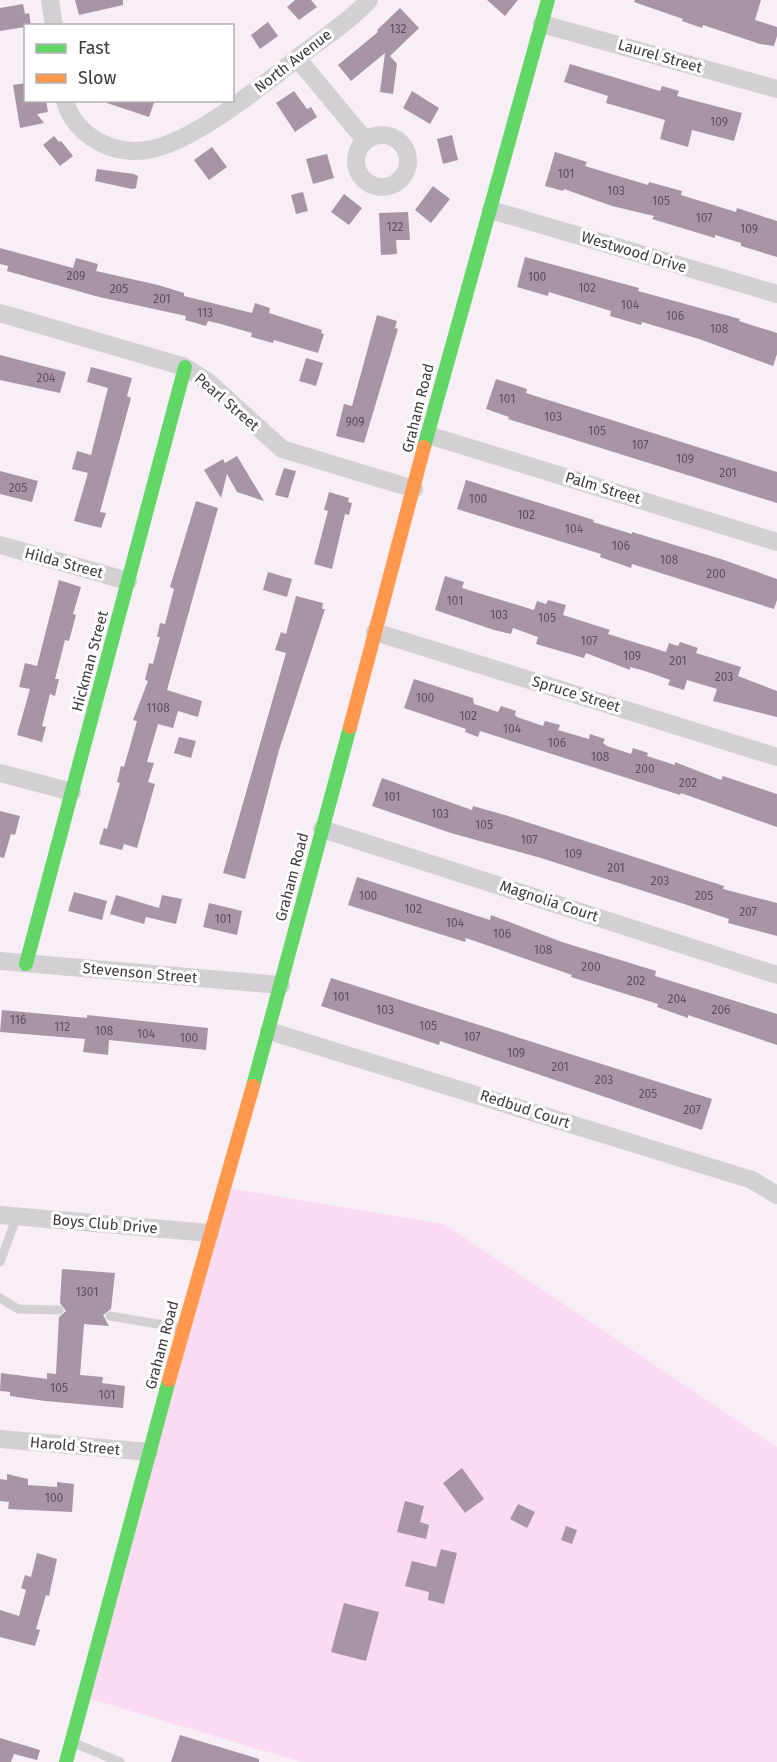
<svg xmlns="http://www.w3.org/2000/svg" width="777" height="1762" font-family="'Fira Sans',sans-serif">
<style>
.green{fill:#fadbf1}
.building{fill:#a895a4}
.lines{fill:none;stroke-linecap:round;stroke-linejoin:round}
.lane{stroke:#d3d0d3;stroke-width:9}
.street{stroke:#d3d0d3;stroke-width:18}
.fast{stroke:#63d668;stroke-width:14}
.slow{stroke:#ff974d;stroke-width:14}
.labels{text-anchor:middle;stroke-width:6;stroke-linejoin:round;paint-order:stroke}
.number-label{font-size:12px;fill:#5c5159}
.street-label{font-size:15px;fill:#423a40;stroke:#fff}
</style>
<rect width="100%" height="100%" fill="#f8eef5"/>
<polygon class="green" points="223,1187 444,1224 777,1447 777,1762 301,1762 84,1697"/>
<g class="building">
<polygon points="75,0 123,0 123,5 79,15"/>
<polygon points="295,0 311,0 317,7 299,20 287,7"/>
<polygon points="487,0 518,0 505,16"/>
<polygon points="635,0 761,0 755,20 777,27 777,36 774,46 760,44 703,25 702,28 682,21 683,19 634,2"/>
<polygon points="23,4 25,14 29,13 31,26 0,31 0,8"/>
<polygon points="400,8 419,28 390,56 397,64 393,94 380,92 385,53 351,81 338,65 378,32 377,30"/>
<polygon points="268,22 278,36 260,49 251,35"/>
<polygon points="570,64 660,91 662,86 679,91 677,96 742,113 734,141 692,130 688,147 660,139 665,120 606,103 608,96 564,82"/>
<polygon points="26,83 26,100 46,100 48,112 37,114 44,123 20,128 13,85"/>
<polygon points="294,91 307,109 311,107 317,117 295,132 276,103"/>
<polygon points="412,91 439,108 430,124 403,108"/>
<polygon points="107,100 155,100 149,117 107,103"/>
<polygon points="452,135 458,160 443,164 437,139"/>
<polygon points="54,136 59,142 61,141 73,156 60,166 43,145"/>
<polygon points="212,147 227,167 209,180 194,160"/>
<polygon points="555,152 587,162 585,166 648,185 649,182 682,191 681,195 736,212 737,208 777,221 777,257 741,246 741,243 715,235 715,238 652,219 654,216 612,206 564,189 563,191 545,186"/>
<polygon points="327,154 334,178 313,184 306,159"/>
<polygon points="97,169 134,174 138,176 136,188 132,189 95,181"/>
<polygon points="433,186 450,199 431,223 415,210"/>
<polygon points="303,192 308,211 296,214 291,195"/>
<polygon points="344,194 362,208 349,225 331,212"/>
<polygon points="408,212 410,240 396,240 397,254 381,255 379,213"/>
<polygon points="0,248 73,268 76,258 98,264 96,271 158,285 184,293 184,296 252,313 255,303 270,308 269,313 322,330 321,333 324,334 318,353 274,340 273,343 251,337 252,333 221,324 208,321 206,326 185,320 186,316 99,297 7,271 8,266 0,264"/>
<polygon points="525,257 639,288 638,291 740,319 739,321 777,333 777,354 773,366 699,339 642,322 641,325 610,316 611,311 549,292 548,296 517,287"/>
<polygon points="377,315 397,321 395,328 398,329 364,443 336,436 344,404 352,406"/>
<polygon points="0,355 66,372 60,393 0,380"/>
<polygon points="306,358 323,363 316,386 299,381"/>
<polygon points="91,367 132,378 127,396 131,398 100,512 106,513 101,528 74,521 88,473 72,469 77,451 91,455 108,388 87,382"/>
<polygon points="496,379 527,389 526,393 777,472 777,503 508,419 509,417 486,409"/>
<polygon points="237,456 264,501 237,492 227,474 221,498 204,470 223,459 225,463"/>
<polygon points="284,468 296,471 288,498 275,495"/>
<polygon points="0,471 38,481 32,502 0,494"/>
<polygon points="466,480 594,520 593,522 632,534 632,532 721,559 777,579 777,600 774,609 632,564 631,568 600,557 601,554 457,509"/>
<polygon points="329,492 349,498 348,502 352,503 349,515 345,514 332,569 314,564 328,511 324,510"/>
<polygon points="196,501 218,508 167,690 202,701 198,717 178,711 173,728 158,724 147,762 154,763 148,782 155,784 137,848 124,844 122,850 99,844 104,828 107,829 120,783 117,782 121,766 124,767 137,721 133,720 148,681 145,680 149,663 153,664 160,637 157,637 160,623 165,624 174,589 170,587"/>
<polygon points="268,572 292,579 287,597 263,590"/>
<polygon points="445,576 464,582 462,588 534,610 537,601 546,604 548,600 566,605 563,615 610,630 608,634 666,652 669,643 678,646 680,642 698,648 696,653 741,667 738,676 777,691 777,717 713,701 717,689 687,680 684,690 668,685 670,680 645,671 630,667 630,670 586,653 584,658 553,649 536,644 538,637 513,628 511,634 494,630 435,610"/>
<polygon points="59,580 81,587 73,614 76,615 69,641 65,640 55,679 59,679 55,696 50,694 42,726 46,727 42,742 17,735 30,689 19,687 25,663 37,666"/>
<polygon points="296,596 323,603 322,609 325,609 279,750 245,879 223,873 286,653 275,650 281,632 286,634"/>
<polygon points="414,679 473,698 474,704 498,712 501,706 516,711 515,715 517,717 543,726 545,721 560,725 558,730 589,739 590,734 605,739 603,743 607,746 631,754 633,748 648,753 647,756 675,765 675,762 721,780 723,776 777,794 777,827 681,793 680,795 480,731 478,737 465,732 466,729 404,708"/>
<polygon points="179,737 196,741 191,758 174,753"/>
<polygon points="382,778 472,810 473,806 505,815 724,886 723,889 777,903 777,936 728,923 729,919 684,904 541,858 451,833 372,806"/>
<polygon points="0,811 20,816 15,835 11,834 4,858 0,857"/>
<polygon points="357,877 490,920 491,915 562,942 656,971 655,976 777,1014 777,1045 688,1015 688,1018 657,1007 658,1004 571,977 572,975 466,938 465,942 348,905"/>
<polygon points="74,892 107,901 102,920 68,911"/>
<polygon points="116,895 159,908 162,895 182,899 176,924 146,917 144,924 110,914"/>
<polygon points="209,903 242,911 237,935 203,927"/>
<polygon points="331,978 712,1099 702,1130 440,1041 439,1045 321,1006"/>
<polygon points="2,1010 87,1018 87,1015 208,1028 206,1050 109,1040 108,1055 83,1052 85,1039 0,1032"/>
<polygon points="62,1269 115,1273 111,1309 103,1315 109,1326 84,1324 80,1375 103,1377 102,1383 125,1386 123,1408 45,1401 10,1396 10,1392 0,1391 1,1373 47,1379 47,1373 56,1374 59,1317 66,1311 60,1303"/>
<polygon points="462,1468 484,1499 465,1513 443,1483"/>
<polygon points="7,1474 28,1479 28,1485 57,1487 57,1482 74,1484 72,1512 8,1509 9,1502 0,1501 0,1479 7,1480"/>
<polygon points="405,1501 424,1506 420,1522 429,1525 426,1539 397,1532"/>
<polygon points="518,1504 535,1512 527,1528 510,1519"/>
<polygon points="566,1526 577,1530 572,1544 561,1540"/>
<polygon points="441,1549 457,1553 444,1604 428,1600 429,1592 405,1586 412,1561 436,1567"/>
<polygon points="37,1553 57,1559 49,1596 46,1595 36,1629 40,1630 35,1646 0,1637 0,1610 19,1616 26,1590 21,1588 25,1575 31,1577"/>
<polygon points="344,1603 379,1612 366,1661 331,1652"/>
<polygon points="180,1735 259,1759 259,1762 171,1762"/>
<polygon points="0,1738 40,1750 37,1760 14,1754 11,1762 0,1762"/>
</g>
<g class="lines">
<g class="lane">
<polyline points="0,1262 17,1216"/>
<polyline points="0,1298 18,1309 59,1310"/>
<polyline points="110,1316 182,1328"/>
<polyline points="74,1743 120,1762"/>
</g>
<g class="street">
<polyline points="50,0 54,26"/>
<polyline points="542,24 777,89"/>
<polyline points="297,58 365,140"/>
<path d="M65,100C68,115 79,128 91,137C107,148 127,153 147,150C195,143 270,79 309,49C329,34 352,19 369,0"/>
<circle cx="382" cy="161" r="26"/>
<polyline points="491,210 777,294"/>
<polyline points="0,313 185,367 207,381 282,449 414,489"/>
<polyline points="428,435 777,542"/>
<polyline points="0,545 128,581"/>
<polyline points="375,632 777,757"/>
<polyline points="0,773 72,792"/>
<polyline points="322,829 777,975"/>
<polyline points="0,961 281,985"/>
<polyline points="269,1031 752,1180 777,1195"/>
<polyline points="0,1215 210,1233"/>
<polyline points="0,1439 149,1452"/>
</g>
<g class="fast">
<polyline points="424,447 548,0"/>
<polyline points="26,964 185,367"/>
<polyline points="253,1086 350,727"/>
<polyline points="66,1762 169,1380"/>
</g>
<g class="slow">
<polyline points="350,727 424,447"/>
<polyline points="169,1380 253,1086"/>
</g>
</g>
<g class="labels">
<g class="number-label">
<text x="398" y="33">132</text>
<text x="719" y="126">109</text>
<text x="566" y="178">101</text>
<text x="616" y="195">103</text>
<text x="661" y="205">105</text>
<text x="704" y="222">107</text>
<text x="395" y="231">122</text>
<text x="749" y="233">109</text>
<text x="76" y="280">209</text>
<text x="537" y="281">100</text>
<text x="587" y="292">102</text>
<text x="119" y="293">205</text>
<text x="162" y="303">201</text>
<text x="630" y="309">104</text>
<text x="205" y="317">113</text>
<text x="675" y="320">106</text>
<text x="719" y="333">108</text>
<text x="46" y="382">204</text>
<text x="507" y="403">101</text>
<text x="553" y="421">103</text>
<text x="355" y="426">909</text>
<text x="597" y="435">105</text>
<text x="640" y="449">107</text>
<text x="685" y="463">109</text>
<text x="728" y="477">201</text>
<text x="18" y="492">205</text>
<text x="478" y="503">100</text>
<text x="526" y="519">102</text>
<text x="574" y="533">104</text>
<text x="621" y="550">106</text>
<text x="669" y="564">108</text>
<text x="716" y="578">200</text>
<text x="455" y="605">101</text>
<text x="499" y="619">103</text>
<text x="547" y="622">105</text>
<text x="589" y="645">107</text>
<text x="632" y="660">109</text>
<text x="678" y="665">201</text>
<text x="724" y="681">203</text>
<text x="425" y="702">100</text>
<text x="158" y="712">1108</text>
<text x="468" y="720">102</text>
<text x="512" y="733">104</text>
<text x="557" y="747">106</text>
<text x="600" y="761">108</text>
<text x="645" y="773">200</text>
<text x="688" y="787">202</text>
<text x="392" y="801">101</text>
<text x="440" y="818">103</text>
<text x="484" y="829">105</text>
<text x="529" y="844">107</text>
<text x="573" y="858">109</text>
<text x="616" y="872">201</text>
<text x="660" y="885">203</text>
<text x="368" y="900">100</text>
<text x="704" y="900">205</text>
<text x="413" y="913">102</text>
<text x="748" y="916">207</text>
<text x="223" y="923">101</text>
<text x="455" y="927">104</text>
<text x="502" y="938">106</text>
<text x="543" y="954">108</text>
<text x="591" y="971">200</text>
<text x="636" y="985">202</text>
<text x="341" y="1001">101</text>
<text x="677" y="1003">204</text>
<text x="385" y="1014">103</text>
<text x="721" y="1014">206</text>
<text x="18" y="1024">116</text>
<text x="428" y="1030">105</text>
<text x="62" y="1031">112</text>
<text x="104" y="1035">108</text>
<text x="146" y="1038">104</text>
<text x="472" y="1041">107</text>
<text x="189" y="1042">100</text>
<text x="516" y="1057">109</text>
<text x="560" y="1071">201</text>
<text x="604" y="1084">203</text>
<text x="648" y="1098">205</text>
<text x="692" y="1114">207</text>
<text x="87" y="1296">1301</text>
<text x="59" y="1392">105</text>
<text x="107" y="1399">101</text>
<text x="54" y="1502">100</text>
</g>
<g class="street-label">
<text transform="translate(660 56) rotate(16)" y="5">Laurel Street</text>
<text transform="translate(293 61) rotate(-38)" y="5">North Avenue</text>
<text transform="translate(634 252) rotate(17)" y="5">Westwood Drive</text>
<text transform="translate(227 402) rotate(41)" y="5">Pearl Street</text>
<text transform="translate(418 408) rotate(-76)" y="5">Graham Road</text>
<text transform="translate(603 488) rotate(17)" y="5">Palm Street</text>
<text transform="translate(64 563) rotate(15)" y="5">Hilda Street</text>
<text transform="translate(90 661) rotate(-75)" y="5">Hickman Street</text>
<text transform="translate(576 694) rotate(17)" y="5">Spruce Street</text>
<text transform="translate(292 877) rotate(-75)" y="5">Graham Road</text>
<text transform="translate(549 901) rotate(18)" y="5">Magnolia Court</text>
<text transform="translate(140 973) rotate(5)" y="5">Stevenson Street</text>
<text transform="translate(525 1109) rotate(18)" y="5">Redbud Court</text>
<text transform="translate(105 1224) rotate(5)" y="5">Boys Club Drive</text>
<text transform="translate(162 1345) rotate(-75)" y="5">Graham Road</text>
<text transform="translate(75 1446) rotate(5)" y="5">Harold Street</text>
</g>
</g>
<rect x="24" y="24" width="210" height="78" fill="#ffffff" stroke="#b3b0b3" stroke-width="1.5"/>
<rect x="36" y="44" width="30" height="9" fill="#63d668" stroke="#b3b0b3" stroke-width="1.5"/>
<text x="78" y="54" font-size="18" fill="#423a40">Fast</text>
<rect x="36" y="74" width="30" height="9" fill="#ff974d" stroke="#b3b0b3" stroke-width="1.5"/>
<text x="78" y="84" font-size="18" fill="#423a40">Slow</text>
</svg>
